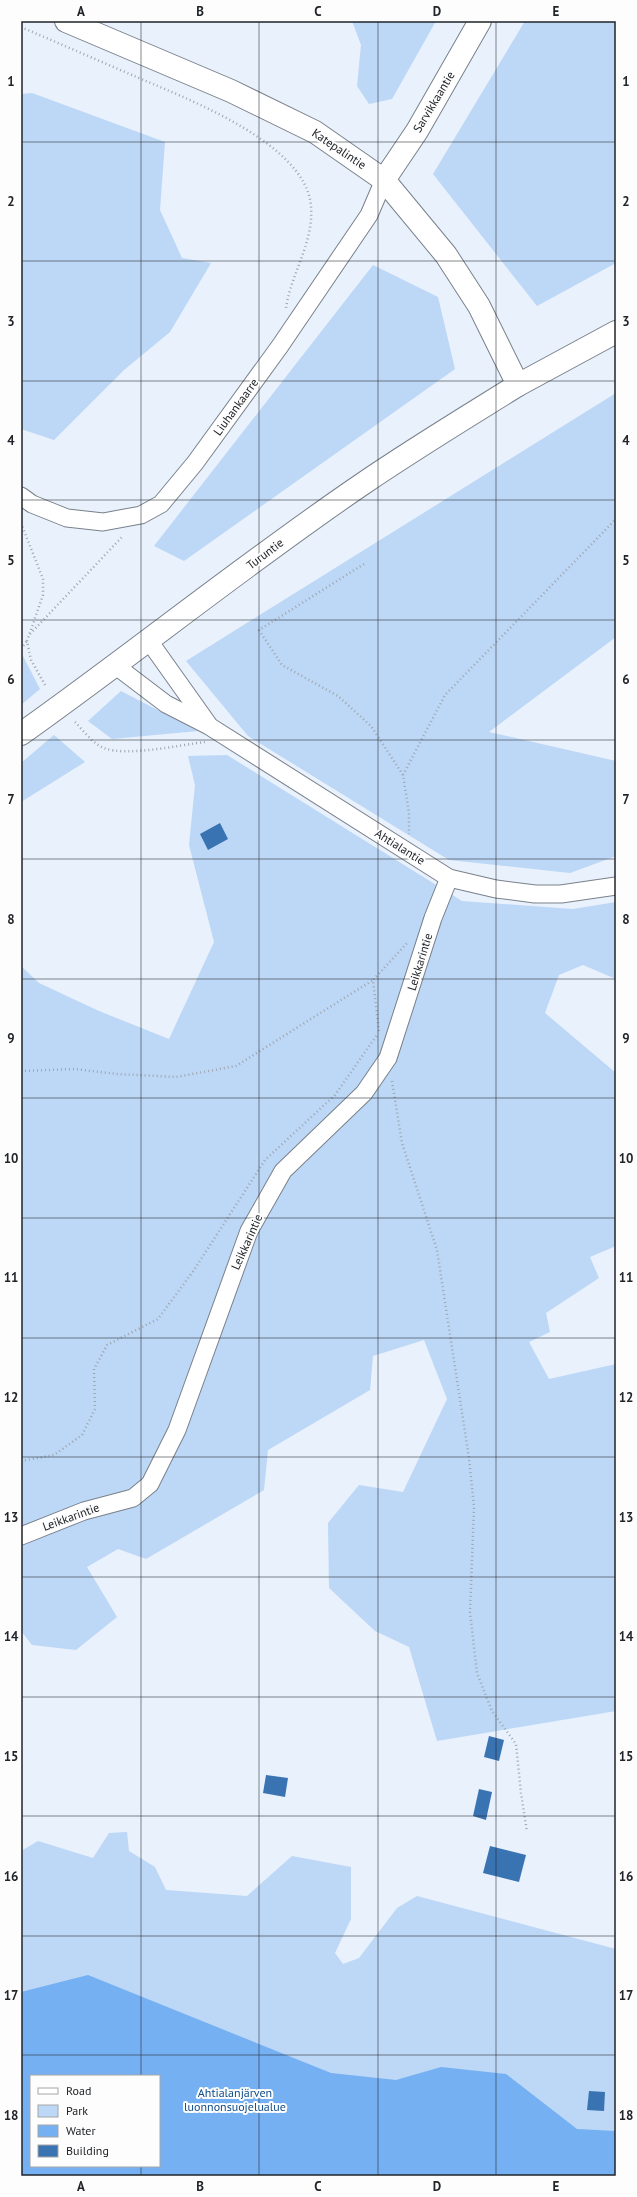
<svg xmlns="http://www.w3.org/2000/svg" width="637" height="2197" font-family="'PT Sans',sans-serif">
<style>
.green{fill:#bdd7f6;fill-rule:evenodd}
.water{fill:#75b0f3;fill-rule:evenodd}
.building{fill:#3a73b2}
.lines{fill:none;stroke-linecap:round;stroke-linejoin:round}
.street-casing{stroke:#79818b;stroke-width:19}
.secondary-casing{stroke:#79818b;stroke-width:24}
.highway-casing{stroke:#79818b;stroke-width:24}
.path{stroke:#9fa6ae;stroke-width:2.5;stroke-dasharray:1 3;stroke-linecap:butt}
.street{stroke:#fff;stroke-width:17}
.secondary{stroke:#fff;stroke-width:22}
.highway{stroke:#fff;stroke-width:22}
.grid{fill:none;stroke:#212428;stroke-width:1;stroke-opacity:0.55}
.labels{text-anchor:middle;stroke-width:4;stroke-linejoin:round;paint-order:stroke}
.street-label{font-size:12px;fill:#212428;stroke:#fdfdfd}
.park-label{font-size:12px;fill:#0f4c89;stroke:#fdfdfd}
.neatline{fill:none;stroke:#212428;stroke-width:1.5}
.grid-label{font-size:13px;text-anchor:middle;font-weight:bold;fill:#212428}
</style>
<rect width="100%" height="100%" fill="#e8f1fc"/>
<g class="green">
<polygon points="352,21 436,21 392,99 369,104 357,86 361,45"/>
<polygon points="525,21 616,21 616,263 537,306 433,174"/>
<polygon points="32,93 165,142 160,210 182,258 211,263 170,332 124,370 54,440 21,429 21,94"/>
<polygon points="373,265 438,297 455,369 184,561 154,546"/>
<polygon points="616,393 616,637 489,732 616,761 616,856 570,873 449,860 248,736 186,661"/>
<polygon points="23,656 40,689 21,705 21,658"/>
<polygon points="121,691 198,731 112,739 88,721"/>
<polygon points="54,735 85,762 21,802 21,763"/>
<polygon points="227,755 462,901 573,909 616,902 616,979 583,965 559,975 545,1013 616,1073 616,1246 590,1257 599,1278 546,1313 550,1332 529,1342 549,1379 616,1364 616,1711 437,1741 409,1647 375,1631 329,1588 328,1523 359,1485 403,1492 447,1399 424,1340 373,1356 370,1390 268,1450 264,1490 146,1559 118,1549 87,1567 117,1617 76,1650 32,1645 21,1631 21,966 39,983 99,1011 169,1039 214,942 189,845 195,785 188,756"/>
<path d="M127,1832L129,1851L155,1867L166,1890L247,1896L292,1856L351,1867V1919L335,1953L343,1964L359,1958L397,1908L417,1896L616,1949V2176H21V1851L38,1841L93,1858L109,1833ZM31,2076H159V2166H31Z"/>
</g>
<path class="water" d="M88,1975L331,2073L396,2080L441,2067L506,2074L577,2129L616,2131V2176H21V1992ZM31,2076H159V2166H31Z"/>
<g class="building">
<polygon points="220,823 228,839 208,850 200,834"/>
<polygon points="489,1736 504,1740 499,1761 484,1757"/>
<polygon points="266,1775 288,1778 285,1797 263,1793"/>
<polygon points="479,1789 492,1792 486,1820 473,1816"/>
<polygon points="490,1846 526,1855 519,1882 483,1873"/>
<polygon points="589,2091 605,2092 604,2111 587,2110"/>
</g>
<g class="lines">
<g class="street-casing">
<g id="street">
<polyline points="21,496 32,504 67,518 103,522 141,515 161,504 195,463 280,346 369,215 384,180"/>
<polyline points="149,641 208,724"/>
<polyline points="116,666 166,704 209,726 449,878 496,889 535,894 561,894 616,886"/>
<polyline points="21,1536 84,1511 133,1498 150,1484 177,1430 249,1231 283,1171 364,1093 388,1058 433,918 449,878"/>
</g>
</g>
<g class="secondary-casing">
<g id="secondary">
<polyline points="384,180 417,131 480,21"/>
<path d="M21,734C135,653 245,564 361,485C412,450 465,418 518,385L479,306L446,255L384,180L315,132L231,91L66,21"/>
</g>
</g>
<g class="highway-casing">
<polyline id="highway" points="518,385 616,332"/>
</g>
<g class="path">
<path d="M21,27C58,43 95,59 132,75C182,97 306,142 311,206C314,243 291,273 286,308"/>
<polyline points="21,523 43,579 43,595 27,641 31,660 45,685"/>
<polyline points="364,564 259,630 282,665 338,696 371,726 403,775 409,813 409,834"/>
<polyline points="30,634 123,536"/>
<polyline points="21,649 27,641"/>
<path d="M75,722C83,730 93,744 104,748C126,757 180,745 205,742"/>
<polyline points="403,775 445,695 616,519"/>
<polyline points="379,1031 373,980 408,942"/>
<polyline points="21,1071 75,1069 117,1074 176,1077 236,1066 373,980"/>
<polyline points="392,1081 402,1143 437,1250 469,1458 474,1507 470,1612 477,1673 492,1711 516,1744 521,1793 527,1832"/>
<polyline points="21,1461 54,1455 82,1435 95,1409 94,1369 107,1345 158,1319 194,1270 265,1160 335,1095 377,1035"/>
</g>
<use href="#street" class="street"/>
<use href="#secondary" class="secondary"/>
<use href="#highway" class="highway"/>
</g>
<path class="grid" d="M141,21V2076M259,21V2176M378,21V2176M496,21V2176M21,142H616M21,261H616M21,381H616M21,500H616M21,620H616M21,740H616M21,859H616M21,979H616M21,1098H616M21,1218H616M21,1338H616M21,1457H616M21,1577H616M21,1697H616M21,1816H616M21,1936H616M21,2055H616M141,2166V2176"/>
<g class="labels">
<g class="street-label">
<text transform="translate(434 102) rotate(-59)" y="4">Sarvikkaantie</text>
<text transform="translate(339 149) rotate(34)" y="4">Katepalintie</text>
<text transform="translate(236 407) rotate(-54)" y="4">Liuhankaarre</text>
<text transform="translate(265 554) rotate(-37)" y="4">Turuntie</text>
<text transform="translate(400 847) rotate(32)" y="4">Ahtialantie</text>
<text transform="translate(420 962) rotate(-73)" y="4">Leikkarintie</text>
<text transform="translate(247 1242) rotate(-66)" y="4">Leikkarintie</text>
<text transform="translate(71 1517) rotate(-20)" y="4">Leikkarintie</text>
</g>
<g class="park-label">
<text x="235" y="2097">Ahtialanjärven<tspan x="235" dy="14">luonnonsuojelualue</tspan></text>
</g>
</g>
<rect width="637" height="2197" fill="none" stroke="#fdfdfd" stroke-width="44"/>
<rect x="30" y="2075" width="130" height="92" fill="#fdfdfd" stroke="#a5a6a8"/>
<rect x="38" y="2088" width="20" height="6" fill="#ffffff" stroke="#a5a6a8"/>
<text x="66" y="2095" font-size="12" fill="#212428">Road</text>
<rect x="38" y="2105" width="20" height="12" fill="#bdd7f6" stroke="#a5a6a8"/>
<text x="66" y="2115" font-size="12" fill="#212428">Park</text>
<rect x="38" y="2125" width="20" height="12" fill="#75b0f3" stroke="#a5a6a8"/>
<text x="66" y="2135" font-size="12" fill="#212428">Water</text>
<rect x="38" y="2145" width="20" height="12" fill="#3a73b2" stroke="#a5a6a8"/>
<text x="66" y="2155" font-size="12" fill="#212428">Building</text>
<rect x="22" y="22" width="593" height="2153" class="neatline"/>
<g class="grid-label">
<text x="81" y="16">A</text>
<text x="200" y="16">B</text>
<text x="318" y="16">C</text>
<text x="437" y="16">D</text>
<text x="556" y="16">E</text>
<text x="11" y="86">1</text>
<text x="626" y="86">1</text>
<text x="11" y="206">2</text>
<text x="626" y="206">2</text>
<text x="11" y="326">3</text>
<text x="626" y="326">3</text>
<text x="11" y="445">4</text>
<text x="626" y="445">4</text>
<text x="11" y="565">5</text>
<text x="626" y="565">5</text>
<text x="11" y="684">6</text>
<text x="626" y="684">6</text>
<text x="11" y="804">7</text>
<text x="626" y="804">7</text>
<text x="11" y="924">8</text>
<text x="626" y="924">8</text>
<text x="11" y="1043">9</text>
<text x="626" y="1043">9</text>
<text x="11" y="1163">10</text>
<text x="626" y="1163">10</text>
<text x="11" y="1282">11</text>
<text x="626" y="1282">11</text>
<text x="11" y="1402">12</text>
<text x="626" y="1402">12</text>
<text x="11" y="1522">13</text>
<text x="626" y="1522">13</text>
<text x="11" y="1641">14</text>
<text x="626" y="1641">14</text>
<text x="11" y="1761">15</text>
<text x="626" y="1761">15</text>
<text x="11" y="1881">16</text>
<text x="626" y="1881">16</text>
<text x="11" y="2000">17</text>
<text x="626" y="2000">17</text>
<text x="11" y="2120">18</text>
<text x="626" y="2120">18</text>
<text x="81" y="2191">A</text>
<text x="200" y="2191">B</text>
<text x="318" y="2191">C</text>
<text x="437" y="2191">D</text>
<text x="556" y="2191">E</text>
</g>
</svg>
